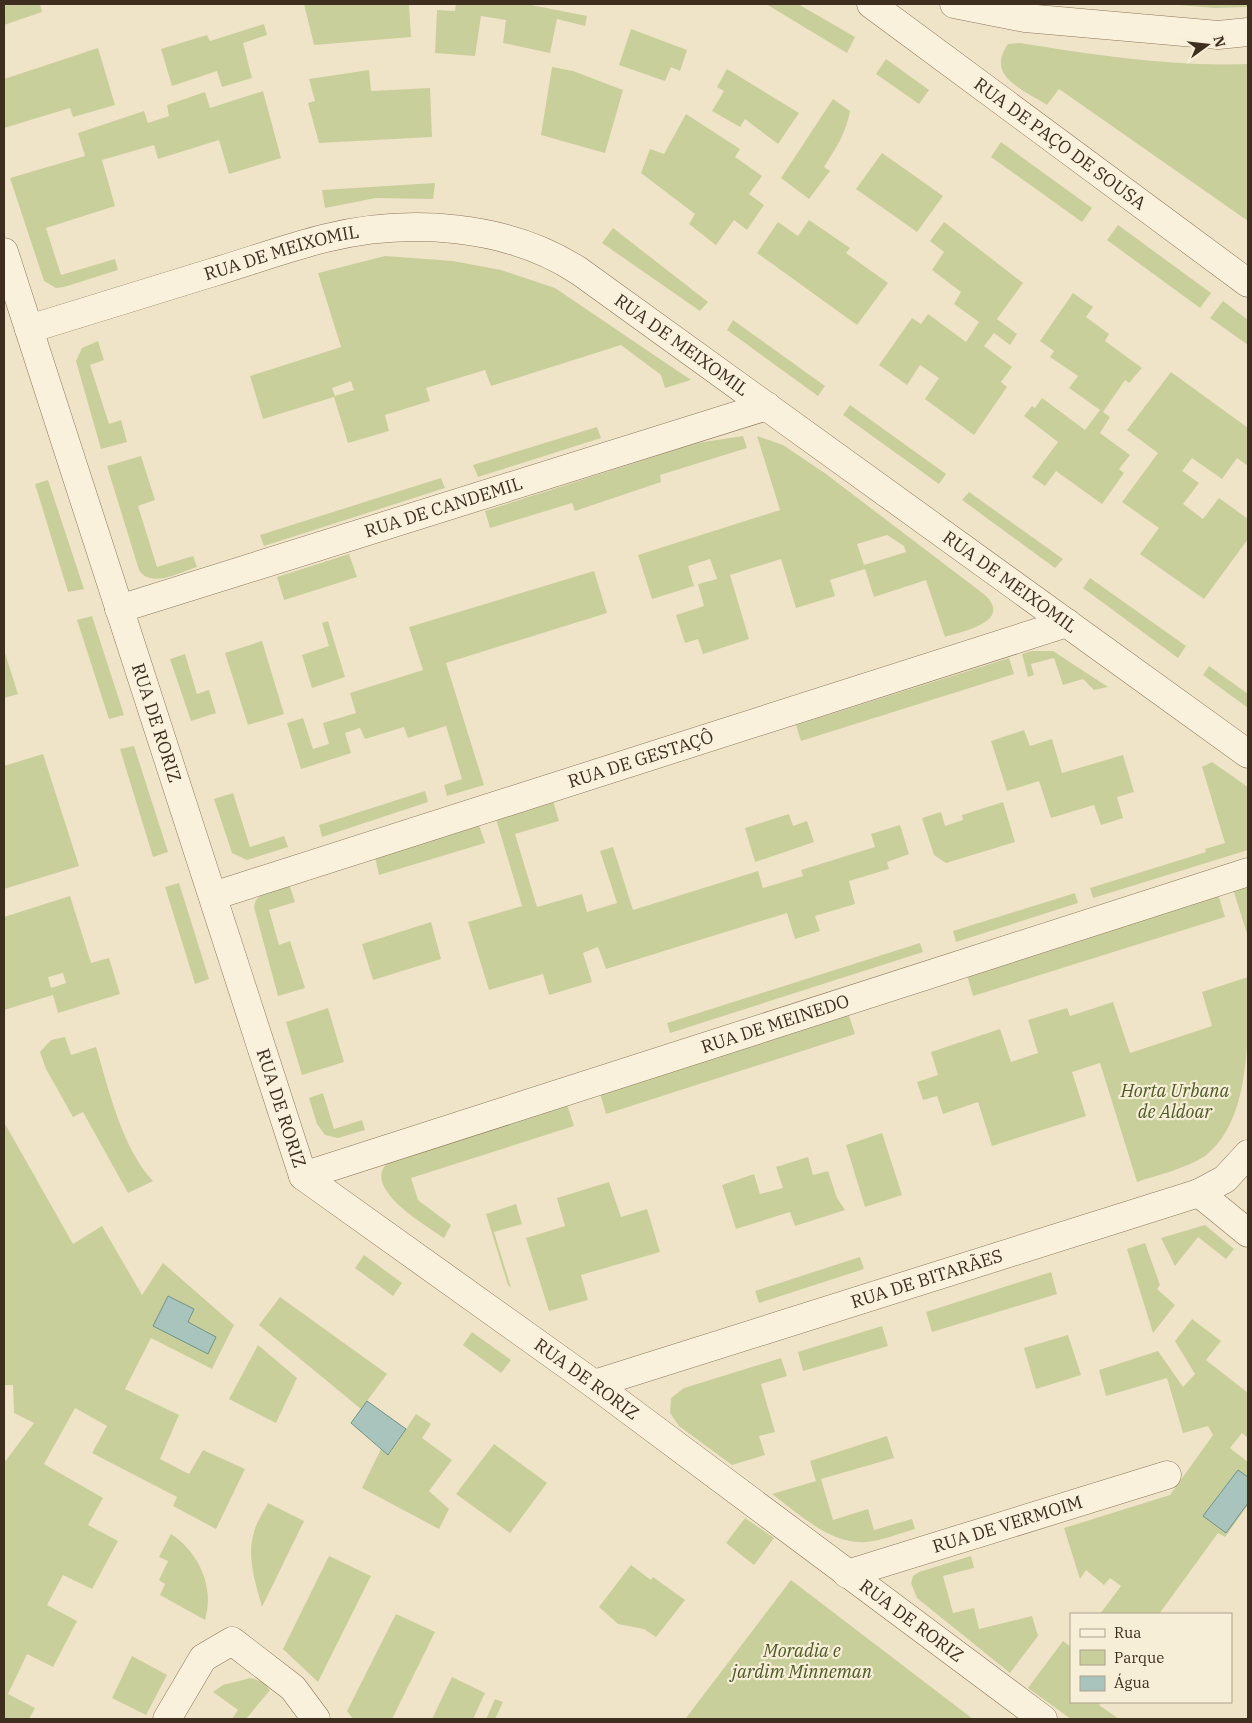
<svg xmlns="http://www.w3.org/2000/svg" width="1252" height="1723" font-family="'IBM Plex Serif',serif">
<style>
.green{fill:#c9cf9b;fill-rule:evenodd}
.water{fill:#a9c4bc;stroke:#6f938a}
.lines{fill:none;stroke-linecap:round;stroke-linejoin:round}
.minor-casing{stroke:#8d765c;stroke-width:29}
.minor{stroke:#faf1dc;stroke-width:28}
.labels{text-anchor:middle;stroke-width:4.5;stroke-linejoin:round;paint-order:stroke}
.street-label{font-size:18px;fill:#3d2e20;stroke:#f7eed8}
.park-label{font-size:18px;font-style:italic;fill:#4d5a26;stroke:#f7eed8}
</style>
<rect width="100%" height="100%" fill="#f0e4c8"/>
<g class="green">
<polygon points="10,4 40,4 42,12 4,25 4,6"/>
<polygon points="304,4 409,4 411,37 314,45"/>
<polygon points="456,4 526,4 587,16 585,26 557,19 550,53 503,43 506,20 481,16 475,56 435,53 437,10 455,11"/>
<polygon points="766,4 798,4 855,37 847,53"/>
<polygon points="1167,4 1248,4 1248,7 1215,8"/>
<polygon points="264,24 267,35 243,43 252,78 222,87 217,71 172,86 161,49 207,35 210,41"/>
<polygon points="631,29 687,50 680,71 671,67 665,81 619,65"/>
<path d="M1020,43C1095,55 1172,67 1248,64V221L1059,89L1047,105C1023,89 985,77 1008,44Z"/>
<polygon points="98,48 115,105 73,117 70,108 4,128 4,79"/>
<polygon points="886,59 929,90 919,104 876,74"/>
<polygon points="552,67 573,71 623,90 605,153 541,135"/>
<polygon points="727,69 799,113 778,144 745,119 740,127 712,111 724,91 717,87"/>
<polygon points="369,70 371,91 430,88 432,137 319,143 308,103 315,101 309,79"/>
<polygon points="263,91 281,158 229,174 219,140 158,159 154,145 102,160 115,206 46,228 61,275 115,259 118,270 64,287 56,288 44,281 10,178 85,156 78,133 144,111 148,123 169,116 167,105 205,92 210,108"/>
<path d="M833,99L850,111C846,133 836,148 824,167L830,171L809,199L781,178Z"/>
<polygon points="686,114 740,149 735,157 762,176 749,194 764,205 747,230 734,220 716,245 689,224 695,214 641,173 650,149 664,154"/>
<polygon points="1001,142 1092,208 1082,222 991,157"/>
<polygon points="882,153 943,196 917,232 856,189"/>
<polygon points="435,183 433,199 376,198 325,208 322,190"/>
<polygon points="809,220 850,248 846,253 888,283 857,325 757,253 778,222 798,236"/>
<polygon points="944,222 1023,283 997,319 1017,334 1010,345 994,333 984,346 1012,367 1001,382 1007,387 974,435 925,399 939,378 920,365 907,385 879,365 912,318 921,324 928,314 966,342 979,322 954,304 961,292 932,270 944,252 930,241"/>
<polygon points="1118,225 1211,293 1200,308 1107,240"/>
<polygon points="613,228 708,302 700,311 602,243"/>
<path d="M385,256L453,261L501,270L555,288L691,380L665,388L661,375L621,345L491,386L485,370L426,388L430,401L385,415L389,431L348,443L334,397L263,419L250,376L341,347L318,273ZM351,381L354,390L335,396L332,388Z"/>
<polygon points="1073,293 1093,307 1086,317 1109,334 1105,341 1142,368 1129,383 1125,380 1103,412 1110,417 1100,433 1130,455 1119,469 1124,473 1102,504 1056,471 1045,486 1032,477 1058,442 1024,416 1032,406 1035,408 1042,398 1085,430 1100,410 1069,388 1078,376 1050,357 1054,351 1040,341"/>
<polygon points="1223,301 1248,320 1248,345 1210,318"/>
<polygon points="733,320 825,386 818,396 727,330"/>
<polygon points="98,341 104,360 90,365 109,424 121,420 127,442 101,449 76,361 82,348"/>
<polygon points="1171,372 1248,428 1248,466 1237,458 1222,479 1192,458 1182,471 1199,483 1183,504 1203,519 1219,498 1248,519 1248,539 1204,599 1140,554 1159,528 1122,502 1158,453 1127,430"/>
<polygon points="850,405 946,474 939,484 843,415"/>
<polygon points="597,427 601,438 478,477 473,465"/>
<polygon points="743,436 747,448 660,475 661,482 575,511 572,503 490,528 485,511 697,443"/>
<path d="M757,436L783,445L826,474L985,595C1013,622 963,631 945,637L926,580L874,597L865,569L830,580L835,596L796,608L781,559L730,575L749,639L703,654L698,639L685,643L676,615L704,606L698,584L717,579L710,559L688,566L694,586L652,599L638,555L780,510ZM887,535L904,546L906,552L864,565L857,544Z"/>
<path d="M141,456L155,500L138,506L157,567L193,556L197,567C180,572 151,589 139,570L107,466Z"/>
<polygon points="441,478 445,488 264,546 260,535"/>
<polygon points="48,480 84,589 68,592 35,484"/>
<polygon points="969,492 1063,559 1055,568 962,500"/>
<polygon points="349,554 357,577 284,600 277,577"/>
<polygon points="594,571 607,613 446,663 484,785 447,796 444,785 462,779 446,726 408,738 404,727 365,739 360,728 345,733 351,753 301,769 287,723 303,718 313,749 329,744 323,723 356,713 350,693 423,670 409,627"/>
<polygon points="1090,578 1186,646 1178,658 1083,588"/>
<polygon points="92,616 124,715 109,719 77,620"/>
<polygon points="328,621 345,677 312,688 302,655 329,646 322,623"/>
<polygon points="262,641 284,714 248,725 225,653"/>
<polygon points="4,650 18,694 4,698"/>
<polygon points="1031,651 1053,651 1108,687 1094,690 1083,679 1063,685 1054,658 1031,664 1034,675 1028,677 1022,654"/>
<polygon points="185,654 197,694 209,690 216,713 191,721 170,659"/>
<polygon points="1009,658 1014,674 801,741 796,725"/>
<polygon points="1209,666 1248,694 1248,708 1203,675"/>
<polygon points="1024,730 1030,746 1052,739 1062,773 1123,755 1134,792 1117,797 1123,818 1101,825 1094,805 1051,818 1039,781 1007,791 991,741"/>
<polygon points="134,746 168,852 153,857 120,749"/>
<polygon points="43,754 79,866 4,889 4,766"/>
<polygon points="1212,762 1248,787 1248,850 1093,898 1090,888 1206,852 1205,849 1225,843 1202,767"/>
<polygon points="425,791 428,802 322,837 319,825"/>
<polygon points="233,793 250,847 284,836 288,847 247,860 232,853 214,799"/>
<polygon points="553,801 559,821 515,834 537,907 582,894 587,912 617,903 600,851 613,847 633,910 758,871 763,888 803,876 801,870 875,847 871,834 900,825 909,854 887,862 889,869 849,881 855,904 815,916 820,931 795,939 787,913 606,969 598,947 583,953 592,982 549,995 543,974 489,990 468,922 522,906 496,819"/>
<polygon points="1003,802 1015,842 946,863 934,855 922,818 941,812 945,826 963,820 962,815"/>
<polygon points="789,814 793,826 807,821 814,842 755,862 745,828"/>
<polygon points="479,825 485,843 379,875 375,857"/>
<polygon points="179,883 209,979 195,984 165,887"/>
<path d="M289,884L295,902L269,910L279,945L290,941L305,988L278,996L254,907C256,891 276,889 289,884Z"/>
<polygon points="1248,885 1248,937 1233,889"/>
<polygon points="1075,893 1078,903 956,942 953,931"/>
<polygon points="1218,894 1225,917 973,996 967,975"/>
<path d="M70,896L91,963L109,958L120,994L58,1013L53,995L4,1010V917ZM63,973L66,983L51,988L48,977Z"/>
<polygon points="431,922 441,959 373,980 362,944"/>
<polygon points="920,943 923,952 670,1033 667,1023"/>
<path d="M1248,977C1248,1033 1252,1120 1205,1156C1185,1169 1160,1174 1137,1182L1100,1063L1072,1072L1086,1116L992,1146L978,1102L943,1114L937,1096L923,1100L917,1082L938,1075L931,1052L1000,1029L1011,1062L1038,1053L1028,1020L1067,1008L1070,1016L1113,1002L1130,1053L1212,1026L1202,992Z"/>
<polygon points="328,1008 344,1062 302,1075 286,1022"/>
<polygon points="848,1013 855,1034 606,1114 600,1093"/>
<path d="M65,1037L71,1055L96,1047C109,1090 122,1148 153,1181L128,1193L83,1112L73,1117L46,1069L40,1052L51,1040Z"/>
<polygon points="323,1093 334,1129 362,1120 365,1130 338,1138 325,1135 317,1124 309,1098"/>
<path d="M567,1104L574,1126L411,1178L418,1200L451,1225L444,1238C425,1225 356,1185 391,1160Z"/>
<polygon points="4,1122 73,1244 102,1226 142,1295 163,1263 234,1325 212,1369 151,1338 125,1389 179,1415 160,1459 189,1474 203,1450 245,1469 216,1529 173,1506 177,1497 92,1453 107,1426 75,1408 44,1464 103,1498 88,1525 118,1541 92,1589 63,1575 47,1605 77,1621 53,1667 27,1654 8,1694 35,1708 29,1719 4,1719 4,1463 34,1423 14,1413 13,1385 4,1385"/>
<polygon points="882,1133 902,1195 865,1207 846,1145"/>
<polygon points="808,1157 813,1175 828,1171 837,1198 845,1210 795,1226 790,1212 736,1229 722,1185 754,1174 760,1194 783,1188 776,1167"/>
<polygon points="609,1182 621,1217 647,1209 660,1252 581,1275 588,1300 549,1311 526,1238 565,1226 557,1198"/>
<polygon points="516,1204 522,1224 494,1232 511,1288 508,1285 486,1214"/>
<polygon points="1205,1225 1234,1249 1226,1259 1198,1237 1175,1266 1161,1238"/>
<polygon points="1145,1243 1160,1285 1157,1289 1175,1305 1153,1333 1127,1249"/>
<polygon points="364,1255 402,1283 393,1296 355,1268"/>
<polygon points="860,1257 864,1269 759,1303 755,1291"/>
<polygon points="1051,1272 1057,1294 932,1332 926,1312"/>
<polygon points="280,1297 387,1374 361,1409 259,1325"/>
<polygon points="1192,1319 1221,1341 1206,1360 1248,1393 1248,1438 1242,1433 1230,1448 1248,1462 1248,1505 1225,1537 1218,1533 1159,1614 1100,1614 1121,1586 1110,1578 1104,1585 1086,1570 1080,1579 1064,1528 1170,1495 1213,1435 1208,1426 1183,1433 1167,1378 1106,1396 1099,1370 1158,1351 1183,1387 1195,1374 1175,1341"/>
<polygon points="882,1326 888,1346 803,1371 798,1352"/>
<polygon points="472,1332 511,1360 501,1373 463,1345"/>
<polygon points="1068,1335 1081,1375 1036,1389 1024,1348"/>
<polygon points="258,1345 297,1378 276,1423 229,1399"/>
<polygon points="781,1358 787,1376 761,1384 775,1432 759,1436 765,1455 732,1465 679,1426 670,1413 671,1398 684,1388"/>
<polygon points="416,1414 431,1424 422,1438 452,1460 429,1491 449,1509 439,1529 362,1488 381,1449 389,1455"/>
<path d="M887,1436L894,1458L821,1479L833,1520L868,1509L874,1530L912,1519L915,1529C900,1533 882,1541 866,1542C831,1545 799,1514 772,1494L816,1481L810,1461Z"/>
<polygon points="494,1444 547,1483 510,1533 456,1494"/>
<path d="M268,1503L304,1521L262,1607C256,1585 247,1558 253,1536C255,1524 263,1513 268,1503Z"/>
<polygon points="745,1518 774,1538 754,1565 726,1543"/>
<path d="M171,1534C199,1552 215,1588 205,1620L160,1595L165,1584L159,1580L168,1561L159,1557Z"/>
<polygon points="329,1556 371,1576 318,1682 283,1649"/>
<polygon points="971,1556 974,1568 943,1576 953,1613 974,1608 979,1629 1032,1616 1038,1636 1010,1673 917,1598 911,1583 913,1576 919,1572"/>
<polygon points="631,1565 651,1580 653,1577 685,1600 656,1637 644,1629 618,1624 599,1607"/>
<polygon points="791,1580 973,1719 687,1719 686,1718"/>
<polygon points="396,1614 435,1632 392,1719 353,1719 347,1711"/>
<polygon points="1063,1641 1071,1647 1071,1702 1102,1702 1099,1705 1119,1719 1071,1719 1028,1688"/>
<polygon points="132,1656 167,1675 146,1715 112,1698"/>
<polygon points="452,1677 485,1693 473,1719 432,1719"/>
<polygon points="251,1678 263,1682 270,1690 246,1719 232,1719 238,1710 213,1692 223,1685"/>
<polygon points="495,1699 503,1702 495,1719 486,1719"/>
</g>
<g class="water">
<polygon points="168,1296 194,1309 188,1322 216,1337 208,1354 153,1326"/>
<polygon points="367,1401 406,1429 388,1455 351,1423"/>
<polygon points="1238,1470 1248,1477 1248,1503 1226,1533 1203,1516"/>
</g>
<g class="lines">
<g class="minor-casing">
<g id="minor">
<path id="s1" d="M871,4L1248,283"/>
<polyline points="954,4 1025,18 1218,35 1248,32"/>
<path id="s2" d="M4,252L303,1176L594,1384L1043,1719"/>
<path id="s3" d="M29,329C90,310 152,291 214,272C251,261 289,247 326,238C409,218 507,224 579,271L1248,754"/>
<path id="s4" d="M119,609L767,406"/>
<path id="s5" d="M213,896L1067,623"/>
<path id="s6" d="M303,1176L1248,872"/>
<polyline points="1199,1193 1248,1233"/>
<path id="s7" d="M594,1384L1199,1193L1225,1179L1248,1154"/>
<path id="s8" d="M847,1574L1167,1475"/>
<polyline points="167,1719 203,1658 232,1641 293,1688 316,1719"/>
</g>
</g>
<use href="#minor" class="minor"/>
</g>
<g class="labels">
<g class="street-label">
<text dy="6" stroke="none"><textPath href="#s1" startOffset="235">RUA DE PAÇO DE SOUSA</textPath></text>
<text dy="6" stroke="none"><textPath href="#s3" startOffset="264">RUA DE MEIXOMIL</textPath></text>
<text dy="6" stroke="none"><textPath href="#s3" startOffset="699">RUA DE MEIXOMIL</textPath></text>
<text dy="6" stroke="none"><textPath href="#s4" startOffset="340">RUA DE CANDEMIL</textPath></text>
<text dy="6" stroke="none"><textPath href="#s3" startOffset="1104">RUA DE MEIXOMIL</textPath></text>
<text dy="6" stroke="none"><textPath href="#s2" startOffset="495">RUA DE RORIZ</textPath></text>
<text dy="6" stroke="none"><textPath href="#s5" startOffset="449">RUA DE GESTAÇÔ</textPath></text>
<text dy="6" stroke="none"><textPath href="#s6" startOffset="496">RUA DE MEINEDO</textPath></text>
<text dy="6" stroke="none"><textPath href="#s2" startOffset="900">RUA DE RORIZ</textPath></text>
<text dy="6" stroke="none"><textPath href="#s7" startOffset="349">RUA DE BITARÃES</textPath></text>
<text dy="6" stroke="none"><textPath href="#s2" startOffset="1320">RUA DE RORIZ</textPath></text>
<text dy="6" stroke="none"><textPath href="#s8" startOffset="168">RUA DE VERMOIM</textPath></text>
<text dy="6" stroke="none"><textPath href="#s2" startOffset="1725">RUA DE RORIZ</textPath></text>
</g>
<g class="park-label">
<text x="1175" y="1097">Horta Urbana<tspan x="1175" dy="21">de Aldoar</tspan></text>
<text x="802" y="1657">Moradia e<tspan x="802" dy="21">jardim Minneman</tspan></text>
</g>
</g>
<rect width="1252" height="1723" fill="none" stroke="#3d2e20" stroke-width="10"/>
<rect x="1070" y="1613" width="162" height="90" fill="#f7eed8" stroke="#ada18e"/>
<rect x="1080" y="1629" width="25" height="8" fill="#faf1dc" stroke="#ada18e"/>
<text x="1114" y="1638" font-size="15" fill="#3d2e20">Rua</text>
<rect x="1080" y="1650" width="25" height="15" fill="#c9cf9b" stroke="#ada18e"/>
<text x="1114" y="1663" font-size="15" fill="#3d2e20">Parque</text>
<rect x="1080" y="1676" width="25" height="15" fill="#a9c4bc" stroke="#ada18e"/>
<text x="1114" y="1688" font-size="15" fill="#3d2e20">Água</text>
<g transform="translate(1207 45) rotate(75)" stroke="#f7eed8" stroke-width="4" paint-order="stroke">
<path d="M0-4L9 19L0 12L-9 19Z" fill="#3d2e20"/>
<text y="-8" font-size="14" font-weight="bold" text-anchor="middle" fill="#3d2e20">N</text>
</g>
</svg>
